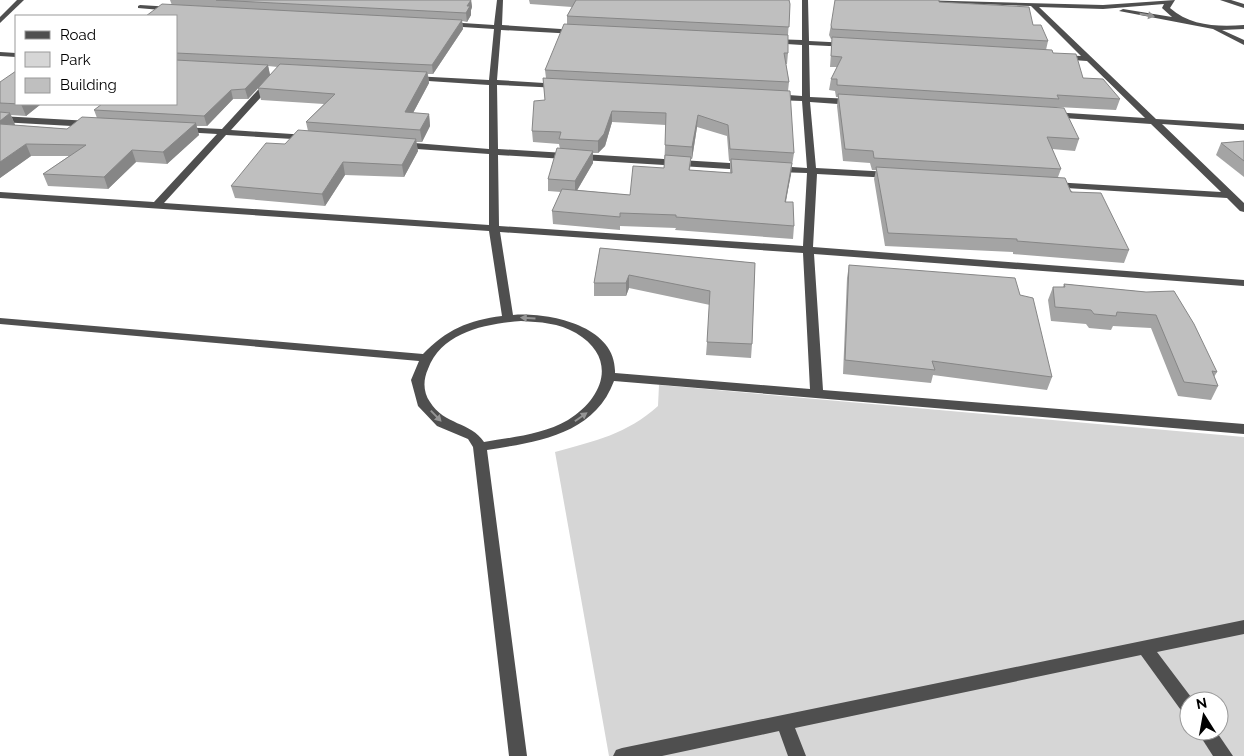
<svg xmlns="http://www.w3.org/2000/svg" width="1244" height="756" font-family="Raleway,sans-serif">
<style>
.green{fill:#d6d6d6;fill-rule:evenodd}
.lines{fill:none;stroke-linecap:round;stroke-linejoin:round}
.minor{fill:#4f4f4f;fill-rule:evenodd}
.wall{fill:#a4a4a4;fill-rule:evenodd}
.shaded-wall{fill:#868686}
.building{fill:#bfbfbf;stroke:#868686}
.oneway{fill:#959595}
</style>
<rect width="100%" height="100%" fill="#fff"/>
<path class="green" d="M659,385L1244,437V756H609L555,452C595,441 627,434 658,406ZM1189,701H1219V731H1189Z"/>
<g class="lines">
<g class="minor">
<polygon points="17,0 24,0 0,23 0,17"/>
<path d="M497,0H503L502,25L576,30L580,32L576,34L501,30L497,80L560,84L564,86L560,88L497,85L498,149L746,164L751,167L746,170L498,155L499,226L803,246L807,173L776,172L771,169L776,166L807,168L802,101L775,100L771,97L775,94L802,96V45L771,43L767,41L771,39L802,40V0H808L809,41L849,43L853,45L849,47L809,45L810,97L852,99L856,102L852,105L810,102L816,168L891,172L896,175L891,178L817,174L813,247L1244,280V286L814,254L823,390L1244,424V434L614,381C594,435 537,442 487,450L527,756H509L473,447L468,439L437,426L418,406L411,380L419,361L0,324V318L423,354C446,330 469,320 502,316L489,231L0,198V192L154,202L217,134L182,132L179,131V127L222,129L267,80H273V84L231,130L307,135L311,138L310,140L226,135L164,203L489,225V154L402,148L397,145L402,142L489,149V85L413,80L409,78L413,76L489,80L494,29L447,26L443,24L447,22L494,25ZM500,232L803,253L810,389L615,373C617,326 549,312 513,315ZM521,321C540,322 559,323 576,333C618,358 604,398 568,420C542,435 512,437 484,442C471,422 444,425 430,402C423,392 423,380 428,369C442,332 485,324 521,321Z"/>
<path d="M917,0L1103,5L1175,0L1170,8C1190,26 1218,27 1244,25V29L1222,30L1244,40V45L1213,29L1119,11L1123,9L1172,17L1162,8L1164,4L1103,9L1039,7L1156,119L1244,124V130L1162,124L1244,203V212L1240,211L1227,198L1050,187V183L1053,182L1221,192L1151,124L1049,117V113L1052,112L1145,118L1087,61L1058,59V55H1061L1081,56L1031,6L920,2Z"/>
<polygon points="1220,0 1231,0 1244,4 1244,8"/>
<polygon points="140,5 172,7 176,9 172,11 138,8 138,6"/>
<polygon points="0,52 16,53 16,57 0,56"/>
<polygon points="0,116 90,121 94,124 90,127 0,122"/>
<polygon points="1244,620 1244,634 1157,652 1194,701 1189,701 1189,716 1183,713 1141,655 795,728 806,756 788,756 779,731 662,756 613,756 616,750 622,748"/>
<polygon points="1197,731 1216,731 1233,756 1213,756"/>
</g>
</g>
<g class="wall">
<polygon points="170,0 471,0 472,7 471,10 471,15 467,22 462,21 463,29 433,74 428,74 429,83 413,113 429,114 430,126 422,142 416,142 418,151 404,177 345,175 325,206 235,198 231,186 285,144 308,131 306,122 324,104 261,100 258,88 278,67 268,66 270,75 248,99 233,99 207,126 196,126 199,135 167,164 136,162 108,189 48,186 43,174 69,156 31,156 0,178 0,82 16,104 41,104 26,116 11,115 15,125 14,125 67,129 97,118 94,110 176,104 176,16"/>
<path d="M529,0H789L790,4L788,35V53L787,64H786L789,82L788,91L794,153L786,202L794,226L793,239L675,230L676,228L620,226V230L553,224L552,211L561,192L548,191V179L560,149L559,144L533,142L532,131L545,100L543,78H546L545,70L567,24V16L572,7L530,4ZM612,122L666,125L664,168L630,195L577,190L593,163V153H598L605,146ZM697,127L727,136L729,161H730V173L690,170L691,159H692Z"/>
<polygon points="939,2 1033,25 1048,41 1046,50 1053,53 1083,78 1120,99 1116,110 1057,107 1056,108 1079,139 1075,151 1052,149 1061,169 1058,177 1129,250 1124,263 1013,254 1013,252 885,246 874,179 876,170 872,170 870,163 843,161 837,106 838,97 836,97 835,91 829,90 831,79 837,67 830,67 832,39 831,39 829,35 831,25"/>
<polygon points="1244,141 1244,177 1216,155 1221,143"/>
<polygon points="600,248 755,263 752,344 751,358 706,355 710,305 629,288 626,296 594,296 594,283"/>
<polygon points="849,265 1020,295 1052,377 1047,390 933,375 931,383 843,374 847,278"/>
<polygon points="1064,284 1146,292 1217,372 1214,377 1218,386 1211,400 1178,396 1151,328 1113,326 1111,330 1089,328 1086,324 1051,321 1048,300 1053,287 1063,287"/>
</g>
<g class="shaded-wall">
<polygon points="471,0 472,7 471,10 471,15 467,22 466,13 467,6"/>
<polygon points="462,20 463,29 433,74 432,65"/>
<polygon points="268,65 270,75 248,99 245,89"/>
<polygon points="427,72 429,83 407,124 405,112"/>
<polygon points="231,90 233,99 207,126 204,116"/>
<polygon points="21,104 41,104 26,116"/>
<polygon points="612,111 612,122 605,146 598,153 598,141"/>
<polygon points="10,113 15,125 0,136 0,121"/>
<polygon points="429,114 430,126 422,142 420,130"/>
<polygon points="698,115 697,127 692,159 692,147"/>
<polygon points="196,123 199,135 167,164 163,152"/>
<polygon points="416,139 418,151 404,177 402,165"/>
<polygon points="26,144 31,156 0,178 0,162"/>
<polygon points="132,150 136,162 108,189 104,177"/>
<polygon points="593,151 593,163 575,194 575,181"/>
<polygon points="343,162 345,175 325,206 322,194"/>
<polygon points="792,163 791,175 783,214 785,202"/>
<polygon points="629,275 629,288 626,296 626,283"/>
</g>
<g class="building">
<polygon points="216,0 471,0 467,6 470,6 466,13"/>
<polygon points="576,0 789,0 790,4 789,27 567,16"/>
<polygon points="835,0 939,0 939,2 1029,7 1033,25 1041,25 1048,41 832,29 831,25"/>
<polygon points="162,4 462,20 432,65 176,53 176,16 146,16"/>
<polygon points="564,24 788,35 788,53 784,53 789,82 545,70"/>
<polygon points="832,37 1052,50 1053,53 1076,54 1083,78 1103,79 1120,99 1057,95 1059,99 837,85 837,79 831,79 842,57 831,56"/>
<polygon points="176,60 268,65 245,89 231,90 204,116 94,110 102,104 176,104"/>
<polygon points="280,64 427,72 405,112 429,114 420,130 306,122 335,94 258,88"/>
<polygon points="16,71 16,104 22,104 21,104 0,103 0,82"/>
<polygon points="543,78 790,91 794,153 730,149 728,125 698,115 692,147 665,145 666,113 612,111 604,134 598,141 559,139 561,132 532,131 534,101 545,100"/>
<polygon points="838,94 1064,108 1079,139 1047,137 1061,169 874,158 873,151 845,149"/>
<polygon points="0,112 10,113 0,121"/>
<polygon points="82,117 196,123 163,152 132,150 104,177 43,174 86,145 26,144 0,162 0,124 67,129"/>
<polygon points="298,130 416,139 402,165 343,162 322,194 231,186 266,143 285,144"/>
<polygon points="1244,141 1244,161 1221,143"/>
<polygon points="557,148 593,151 575,181 548,179"/>
<polygon points="665,155 691,157 689,170 732,173 731,159 792,163 785,202 793,202 794,226 676,217 676,215 620,213 620,217 552,211 562,189 630,195 633,166 664,168"/>
<polygon points="876,167 1065,178 1071,192 1101,193 1129,250 1017,241 1017,239 888,233"/>
<polygon points="600,248 755,263 752,344 707,342 710,291 629,275 626,283 594,283"/>
<polygon points="849,265 1015,278 1020,295 1033,298 1052,377 932,361 935,370 845,360"/>
<polygon points="1064,284 1146,292 1174,291 1194,324 1217,372 1212,371 1218,386 1184,382 1156,315 1117,312 1116,316 1094,314 1091,310 1055,307 1053,287 1065,287"/>
</g>
<defs><path id="oneway-solid" d="M-6-.8H1V-3.2L6.5 0L1 3.2V.8H-6Z" transform="scale(1.25)"/></defs>
<g class="oneway">
<use href="#oneway-solid" transform="translate(1147 15) rotate(10)"/>
<use href="#oneway-solid" transform="translate(528 318) rotate(-177)"/>
<use href="#oneway-solid" transform="translate(436 416) rotate(46)"/>
<use href="#oneway-solid" transform="translate(581 417) rotate(-35)"/>
</g>
<rect x="15" y="15" width="162" height="90" fill="#ffffff" stroke="#999999"/>
<rect x="25" y="31" width="25" height="8" fill="#4f4f4f" stroke="#999999"/>
<text x="60" y="40" font-size="15" fill="#000000">Road</text>
<rect x="25" y="52" width="25" height="15" fill="#d6d6d6" stroke="#999999"/>
<text x="60" y="65" font-size="15" fill="#000000">Park</text>
<rect x="25" y="78" width="25" height="15" fill="#bfbfbf" stroke="#999999"/>
<text x="60" y="90" font-size="15" fill="#000000">Building</text>
<g transform="translate(1204 716) rotate(349)"><circle r="24" fill="#ffffff" stroke="#999999"/>
<path d="M0-4L9 19L0 12L-9 19Z" fill="#000000"/>
<text y="-8" font-size="14" font-weight="bold" text-anchor="middle" fill="#000000">N</text>
</g>
</svg>
